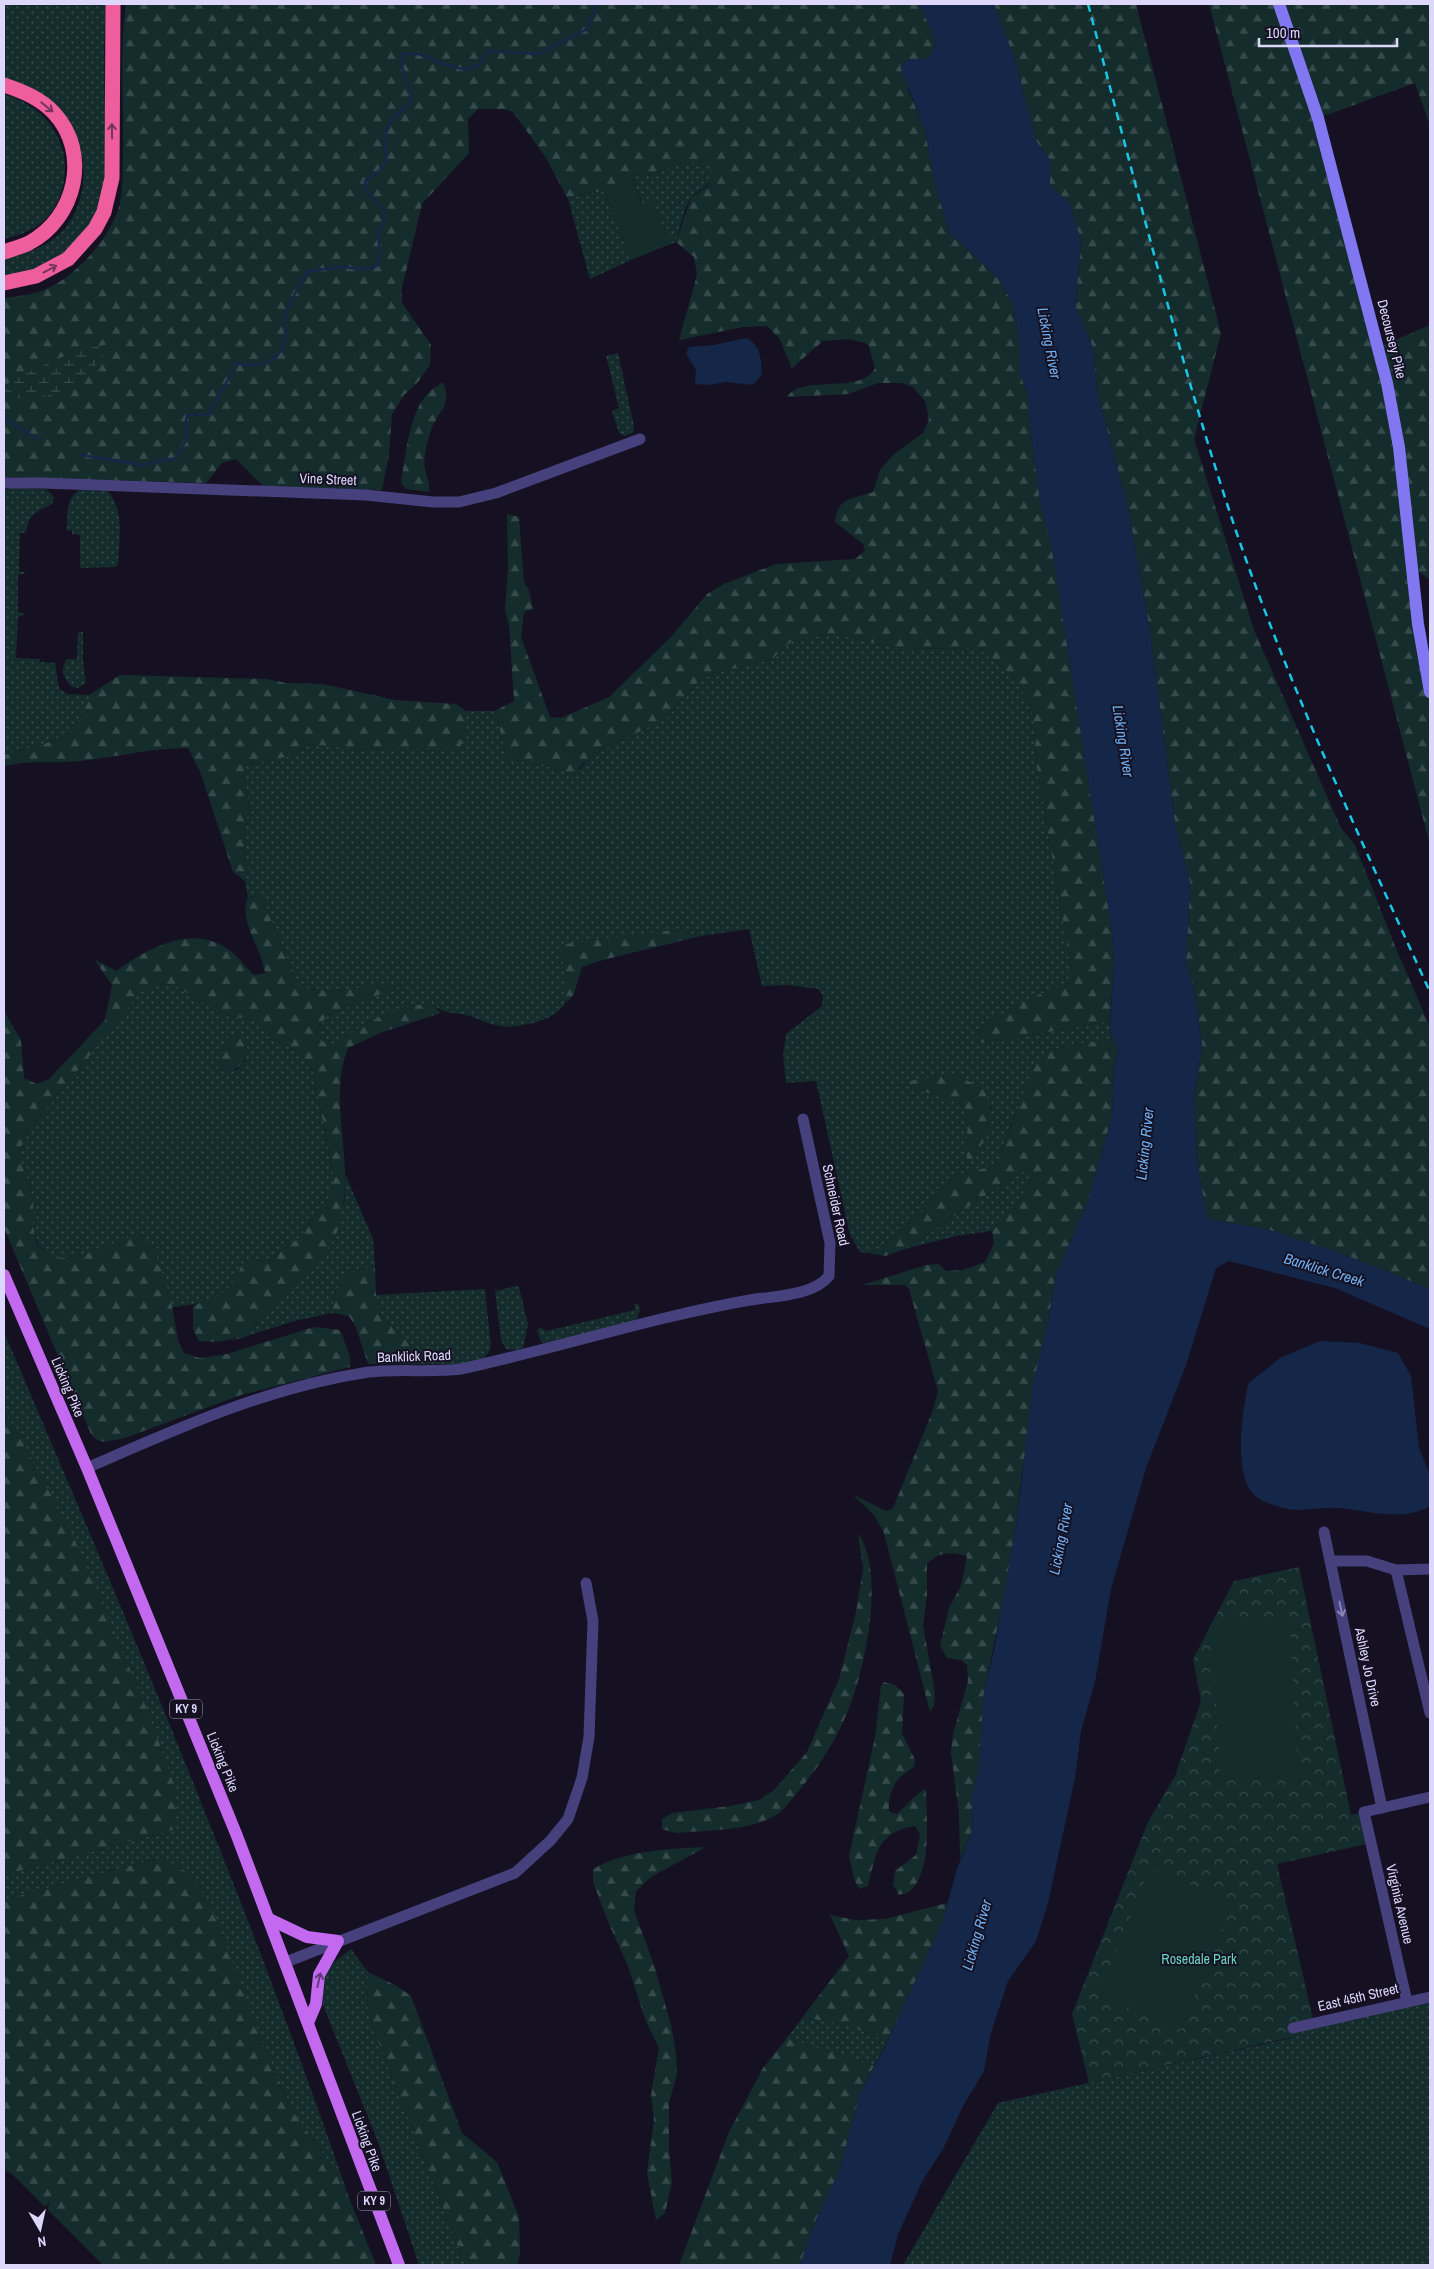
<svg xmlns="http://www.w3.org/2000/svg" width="1434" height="2269" font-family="'Archivo Narrow',sans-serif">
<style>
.grass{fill:url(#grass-dots);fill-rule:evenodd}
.forest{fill:url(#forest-firs)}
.wetland{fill:url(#wetland-marsh)}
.park{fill:url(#park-crowns)}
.garden{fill:#142c2c}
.water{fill:#152748}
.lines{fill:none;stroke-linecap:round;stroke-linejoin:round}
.stream{stroke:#152748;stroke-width:2.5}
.minor{stroke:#46417d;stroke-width:11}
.secondary{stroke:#8077f1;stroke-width:12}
.primary{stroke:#c369f0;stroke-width:12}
.motorway{stroke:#ee5e9d;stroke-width:15}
.rail{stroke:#18c8e6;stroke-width:2.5;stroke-dasharray:8 6;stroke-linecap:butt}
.oneway{stroke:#77345a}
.oneway2{stroke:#8a84b6}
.oneway3{stroke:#63397f}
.labels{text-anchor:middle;stroke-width:4;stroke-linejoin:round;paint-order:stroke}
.shield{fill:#151123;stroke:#a09cba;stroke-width:1}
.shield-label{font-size:12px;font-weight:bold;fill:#dcd7fb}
.street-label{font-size:14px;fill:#dcd7fb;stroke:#151123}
.park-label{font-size:14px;fill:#6ad4be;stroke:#151123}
.water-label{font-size:15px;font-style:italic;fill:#6faff0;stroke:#151123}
</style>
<defs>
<pattern id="grass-dots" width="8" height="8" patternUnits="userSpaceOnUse" patternTransform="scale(1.25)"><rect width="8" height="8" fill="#142c2c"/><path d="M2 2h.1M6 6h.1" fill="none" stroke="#364a4c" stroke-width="1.8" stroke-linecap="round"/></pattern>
<pattern id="forest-firs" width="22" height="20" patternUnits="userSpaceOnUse" patternTransform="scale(1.25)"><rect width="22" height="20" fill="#142c2c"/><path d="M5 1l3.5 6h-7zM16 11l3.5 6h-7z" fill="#364a4c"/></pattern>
<pattern id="wetland-marsh" width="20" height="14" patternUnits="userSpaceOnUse" patternTransform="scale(1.25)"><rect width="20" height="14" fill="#142c2c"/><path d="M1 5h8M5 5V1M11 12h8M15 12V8" fill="none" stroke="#364a4c"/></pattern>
<pattern id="park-crowns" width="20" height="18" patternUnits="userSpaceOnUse" patternTransform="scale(1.25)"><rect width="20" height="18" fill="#142c2c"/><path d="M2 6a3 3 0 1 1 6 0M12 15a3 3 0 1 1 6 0" fill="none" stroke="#364a4c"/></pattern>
</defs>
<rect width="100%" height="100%" fill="#151123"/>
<g class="grass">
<path d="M4,4H106L104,50L106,182L100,205L87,230L71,249L28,273L4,277V258C28,254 55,244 69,223C89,193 88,150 68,121C62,113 16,87 4,80Z"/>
<path d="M4,94C47,106 75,146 62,190C58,205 49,218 36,227C26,233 15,236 4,239Z"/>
<path d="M698,162L708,165C722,185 696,188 689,201C683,213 680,228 676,242L671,244L652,201L643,205L631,176L655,173L677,164Z"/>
<polygon points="604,191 631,260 590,279 568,199 578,195"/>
<polygon points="618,353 634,426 633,432 625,436 619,433 612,411 619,408 606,356"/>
<path d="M12,488L46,489L54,497L52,504C37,512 28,514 26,533H20L19,571L27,573L18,575V612L26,614L18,617L16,658L40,659V662L55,663L59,688L67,694L89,695V700L72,733L47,743L4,755V490Z"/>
<path d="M79,490L108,491C125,512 119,539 118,564L116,567L80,568V535L72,534V530L67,531C68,516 65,499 79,490Z"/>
<path d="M78,632H83V661L86,683L78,688L72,687C64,678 59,670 67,659H77Z"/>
<path d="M831,633L901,649L978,648L1013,676L1032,707L1037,767L1073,981L1028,1000L983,1025L976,1041L987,1043L1110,1021V1030L1113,1038L1047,1050L1014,1117L999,1159L990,1167L955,1175L925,1210L880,1248L869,1253L860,1252L850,1235L816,1081L786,1083L783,1055L786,1034L822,1006L823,996L818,989L788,985L762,986L749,929L701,936L674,930L560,952C572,989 576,1012 533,1023C521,1026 508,1028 495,1025C487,1023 478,1019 470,1016C453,1011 445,1016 431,1003C391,1008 366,1022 334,1045L323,1042L316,1031L328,1015L405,984L333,991L309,989L296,979L261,896L248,897L245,881L248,871L244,842L249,804L243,774L246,766L290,756L308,744L369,750L389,748H459L466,729V711H495L507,758L562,770L580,769L592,755L667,718L702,677L772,659L792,641ZM900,1084L992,1108L967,1161C966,1143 971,1124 964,1107L956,1101Z"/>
<path d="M155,984L175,985L220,1014L253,1020L262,1026L271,1039L300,1052L313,1072L334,1178L332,1193L299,1238L268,1260L249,1261L242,1264C239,1270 238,1278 234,1283C224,1300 189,1306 172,1307L153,1246L135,1236L83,1255L52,1259L38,1245L33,1225V1202L26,1173L18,1156L26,1134L140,992ZM247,1046L245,1061L237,1070L218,1067L223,1053Z"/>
<polygon points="1031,1170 1033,1177 1014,1208 992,1231 956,1236 905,1249 1019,1173"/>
<polygon points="346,1176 373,1239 375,1266 349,1272 334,1294 333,1313 298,1320 231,1341 256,1325 344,1204"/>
<polygon points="516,1286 519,1287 528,1324 523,1348 515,1350 506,1349 501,1340 495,1291"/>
<path d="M485,1289L491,1347C489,1351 487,1357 482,1360C469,1366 428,1364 413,1364L412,1347L379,1312L376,1295Z"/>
<polygon points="634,1303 638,1304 640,1311 635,1322 546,1343 541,1342 537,1331 540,1327 546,1331 635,1310"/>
<path d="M4,1332C126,1617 248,1902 348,2195L333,2168L294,2113L268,2057L155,1859L4,1900V1875L176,1829L22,1441L4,1412Z"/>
<path d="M351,1949L368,1972L367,2012L465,2265H419L378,2142L323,2005C321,1972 326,1968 351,1949Z"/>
<polygon points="1430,1997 1430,2265 903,2265 998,2103 1291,2038 1293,2028"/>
<path d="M802,2018C836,2021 857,2027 887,2042L874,2066L787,2038Z"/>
</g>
<g class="forest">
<path d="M126,4H920L936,42L929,59H910L908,89L925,130L936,189L950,233L1000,280L1013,304L1019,340V370L1029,398V418L1040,501L1051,542L1112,931L1114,962L1110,1021L987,1043L976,1041L983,1025L1028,999L1073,981L1037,767L1032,707L1013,676L978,648L901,649L831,633L792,641L772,659L702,677L667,718L592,755L571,776L562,770L507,758L495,711L514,701L509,625L505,610L508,569L507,514L519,517L524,582L529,590L533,609L524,612L521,637L550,717L561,718L609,697L671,637L707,594L724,584L776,564L855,559L865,551L863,544L835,522C837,497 853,499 873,492L880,470L895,453L923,433L929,419L925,401L913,387L901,383H878L848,394L787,397C803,373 860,396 875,368L868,344L849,339L823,341L792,368L779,338L767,326L743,327L679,340L697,275L694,257L676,242L691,198L708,186L711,170L708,165L698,162L677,164L655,173L631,176L604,191L578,195L568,199L546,158L513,112L504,109H478L468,119L469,153L422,204L402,288V303L431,345L430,365L418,382L404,395L392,414L389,455L382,490L263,486L236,459L222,463L206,483L4,477V298C15,296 27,296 38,292C71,282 107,243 118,210C124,193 122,171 123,153C124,103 119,53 126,4Z"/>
<polygon points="994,4 1136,4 1221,333 1194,439 1254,630 1341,828 1355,845 1397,951 1430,1027 1430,1289 1343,1254 1266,1229 1207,1219 1197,1162 1194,1097 1202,1045 1195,995 1186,961 1190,883 1175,824 1150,632 1129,513 1097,391 1093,348 1075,306 1081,241 1069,202 1050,187 1050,160 1036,141 1015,61"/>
<polygon points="1209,4 1430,4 1430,126 1415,83 1318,118 1379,347 1430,325 1430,580 1413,568 1430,692 1430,845"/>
<path d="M443,383C454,403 435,415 430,433C427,443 423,458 425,469C427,478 430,482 429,492L406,489L401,483C407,451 409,396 443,383Z"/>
<path d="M120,675L268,679L286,683L323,684L395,700L456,704L466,711V729L460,748H389L369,750L308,744L290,756L246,766L243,774L249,804L244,842L248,871L245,881L233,872L201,774L188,748C152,748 116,757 80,761C55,764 28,759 4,767V755L47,743L72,733L89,700V695Z"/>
<path d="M261,896L296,979L309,989L333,991L408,983L328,1015L316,1030L323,1042L334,1044C366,1022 391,1008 431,1003L441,1013L380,1033L348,1048C327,1103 355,1160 341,1216C339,1223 338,1232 334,1238C321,1261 295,1285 277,1304C251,1329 238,1346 199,1341L193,1330V1306C222,1293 229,1295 242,1264L249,1261L268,1260L299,1238L332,1193L334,1177L313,1072L300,1052L271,1039L262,1026L253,1020L220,1014L175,985L155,984L141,992L26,1134L18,1156L26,1173L33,1202V1225L37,1245L52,1259L83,1255L135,1235L153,1246L170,1295L178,1340L184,1353L200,1358L227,1354L314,1327L340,1330L350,1356V1367L241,1395L125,1438L104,1442L97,1440L91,1434L4,1228V1011L21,1040L24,1078L37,1084L49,1079L105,1020L112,985L94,959L116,971C146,949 191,924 226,948C237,954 245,967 254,975L265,973C261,946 238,922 248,897Z"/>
<polygon points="674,930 701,936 599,961 582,967 574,994 567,1003 564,964 560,952 565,944"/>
<path d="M242,1035C250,1056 247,1067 224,1073L218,1067L227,1038Z"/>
<path d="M1113,1038L1118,1051L1114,1070L1112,1117L1087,1204L1056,1275L1021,1478L1016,1527L1004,1597L984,1692L979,1768L972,1798L973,1828L960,1859L959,1814L951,1752L953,1734L968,1681L967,1665L961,1660L947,1658L940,1646L949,1608L961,1586L967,1556C950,1552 940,1551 927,1564V1596L923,1625L935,1693L934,1705L930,1712L884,1533L874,1515L852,1494L886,1511L893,1508L933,1410L938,1391L909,1289L905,1285H862L926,1265L939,1264L946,1271L963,1270L985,1262L994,1243L992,1231L1014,1208L1033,1177L1031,1170L1019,1173L905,1249L885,1256L869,1253L880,1248L925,1210L955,1175L990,1167L999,1159L1032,1071L1047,1050Z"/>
<path d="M954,1074L984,1089C998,1122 990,1130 973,1159L967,1161C966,1144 970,1123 964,1107L956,1101L899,1084L918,1079Z"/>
<polygon points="375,1266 376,1295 379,1312 412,1347 413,1364 368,1364 356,1327 349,1316 333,1313 334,1294 349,1272"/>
<polygon points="4,1412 22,1441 73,1536 149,1714 176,1791 176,1829 4,1875"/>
<path d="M858,1533C886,1572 865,1671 847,1713C835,1743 817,1769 797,1793C791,1800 784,1810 776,1815C751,1831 705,1830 676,1833L662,1829V1819L672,1813L730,1806L759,1800L773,1791L807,1752L839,1679L856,1612L863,1569Z"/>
<path d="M884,1682L895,1685L904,1694L902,1733L915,1760L914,1767C896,1778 888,1789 889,1811L896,1814C907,1807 915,1793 926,1789C926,1816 933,1871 910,1891C908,1893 902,1894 899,1895L893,1885L895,1871L916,1855L920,1834L915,1826C877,1832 876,1854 868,1886L859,1889L854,1879L849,1856L875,1737L881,1686Z"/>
<path d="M706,1847L651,1877L636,1891L634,1910L654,1965L671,2025L676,2053L677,2074L669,2103V2151L672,2182L665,2213L656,2220L647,2173L654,2120L651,2095L659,2048L645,2019L628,1966L609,1924L593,1882V1869C626,1850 669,1849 706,1847Z"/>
<polygon points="155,1859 172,1863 188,1873 203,1893 220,1928 268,2057 294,2113 333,2168 348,2195 376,2265 103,2265 12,2174 4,2170 4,1900"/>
<path d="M947,1903L942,1923L887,2042C857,2027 836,2021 802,2018L849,1956L830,1915L855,1920L885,1919Z"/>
<polygon points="368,1972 397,1986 411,1996 462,2133 497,2162 519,2217 520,2255 517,2265 465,2265 367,2012"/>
<polygon points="787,2038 874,2066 861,2091 839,2172 815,2222 800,2265 679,2265 729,2132 763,2068"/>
</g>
<path class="wetland" d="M111,344C89,381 48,408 4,396L9,382C41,366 75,348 111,344Z"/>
<polygon class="park" points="1299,1567 1351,1815 1364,1812 1371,1843 1277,1864 1314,2023 1293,2028 1292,2037 1089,2083 1072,2014 1148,1822 1175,1776 1201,1701 1193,1659 1234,1581"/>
<g class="garden">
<polygon points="631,176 642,204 652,200 671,244 631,260 604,191"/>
<polygon points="1290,1620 1298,1776 1220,1780 1212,1624"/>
<polygon points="1150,1868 1233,1902 1181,2029 1098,1995"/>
</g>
<g class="water">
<polygon points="920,4 994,4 1015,61 1036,141 1050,160 1050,186 1069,202 1081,241 1075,306 1093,348 1097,391 1129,513 1150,632 1175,824 1190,883 1186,961 1195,995 1202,1045 1194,1097 1197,1162 1207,1219 1266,1229 1343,1254 1430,1289 1430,1329 1335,1288 1229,1261 1216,1268 1186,1365 1146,1468 1111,1589 1095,1682 1081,1731 1075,1778 1048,1903 1036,1941 1008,1981 990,2036 984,2071 963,2106 943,2149 923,2180 898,2234 890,2265 800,2265 815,2222 839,2172 861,2091 884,2049 942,1923 957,1869 973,1828 972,1798 979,1768 984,1692 994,1650 1016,1527 1033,1383 1049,1318 1056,1275 1087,1204 1112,1117 1114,1070 1118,1051 1110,1030 1114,962 1112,931 1051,543 1040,501 1029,418 1029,398 1019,370 1019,340 1013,304 1000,280 950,233 936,189 925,130 900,66 910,59 929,59 936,42"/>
<path d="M746,338C761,345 761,360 762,374L753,385L726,382L709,385L695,384L696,370L686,353L689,347L714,345Z"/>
<path d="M1320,1341L1360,1343L1398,1353L1411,1376L1419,1448L1430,1475V1506C1403,1522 1370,1511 1340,1508C1322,1506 1300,1513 1283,1508C1275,1506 1264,1502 1258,1498C1231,1480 1243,1410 1248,1384L1280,1358Z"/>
</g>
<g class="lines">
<g class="stream">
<polyline points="4,418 38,439"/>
<path d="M81,455L140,465L176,458L186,440L185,428L187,415L209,414L237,363C257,369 281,362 285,339C286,331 283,323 285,316C290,300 300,285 308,271L342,267L362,269L377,266L380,253L378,234L385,219L384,210L367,191L365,181L380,170L386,161L384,133L392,120L412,101L400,59L404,54H419L444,64L466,70L478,65L489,51L538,54L587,29L598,4"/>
</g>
<g class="minor">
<polyline points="4,483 44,483 366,495 433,502 459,502 496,493 640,439"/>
<path d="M87,1468C176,1429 266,1388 363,1373C395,1368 429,1373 461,1369C558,1348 653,1317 750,1300C774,1296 813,1296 829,1276L830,1243L803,1119"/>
<polyline points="1324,1532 1382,1808"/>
<polyline points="1330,1561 1367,1561 1396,1570 1430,1569"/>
<polyline points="1396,1570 1430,1713"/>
<polyline points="286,1962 515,1873 550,1841 568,1819 582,1778 589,1737 593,1621 586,1583"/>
<polyline points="1407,2002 1364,1812 1430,1797"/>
<polyline points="1293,2028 1430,1997"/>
</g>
<polyline class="secondary" points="1279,4 1318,118 1387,383 1399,447 1418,624 1430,692"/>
<g class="primary">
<polyline points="4,1275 87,1468 237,1836 399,2265"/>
<polyline points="269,1919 307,1937 338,1941 319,1975 316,2004 308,2023"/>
</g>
<g class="motorway">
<path d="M4,85C22,91 40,98 54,113C91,153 76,218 29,243C21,247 12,249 4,252"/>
<polyline points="4,283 36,276 68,259 95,229 104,212 112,178 113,4"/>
</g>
<path class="rail" d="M1088,4C1135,180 1178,358 1236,531C1290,689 1361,840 1430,992"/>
</g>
<defs><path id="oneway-shaft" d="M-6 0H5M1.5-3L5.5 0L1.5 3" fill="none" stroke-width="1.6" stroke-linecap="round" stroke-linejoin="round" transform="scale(1.25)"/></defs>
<g class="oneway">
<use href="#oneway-shaft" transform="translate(47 107) rotate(39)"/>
<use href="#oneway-shaft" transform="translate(112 131) rotate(-91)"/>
<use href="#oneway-shaft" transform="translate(50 269) rotate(-28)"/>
</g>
<use class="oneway2" href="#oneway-shaft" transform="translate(1341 1609) rotate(78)"/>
<use class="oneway3" href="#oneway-shaft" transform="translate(319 1980) rotate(-77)"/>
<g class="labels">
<g class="shield">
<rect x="170" y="1699.5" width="32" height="19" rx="4"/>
<rect x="358" y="2191.5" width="32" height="19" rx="4"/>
</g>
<g class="shield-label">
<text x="186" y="1713">KY 9</text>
<text x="374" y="2205">KY 9</text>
</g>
<g class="street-label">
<text transform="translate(1392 339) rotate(76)" y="5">Decoursey Pike</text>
<text transform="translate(328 479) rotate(2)" y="5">Vine Street</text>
<text transform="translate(836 1205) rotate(78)" y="5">Schneider Road</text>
<text transform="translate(414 1356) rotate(-2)" y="5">Banklick Road</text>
<text transform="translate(68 1387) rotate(67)" y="5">Licking Pike</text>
<text transform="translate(1368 1667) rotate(78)" y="5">Ashley Jo Drive</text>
<text transform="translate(223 1762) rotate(68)" y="5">Licking Pike</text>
<text transform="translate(1400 1904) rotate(77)" y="5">Virginia Avenue</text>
<text transform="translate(1358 1997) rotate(-13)" y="5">East 45th Street</text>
<text transform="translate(367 2141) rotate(70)" y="5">Licking Pike</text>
</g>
<g class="park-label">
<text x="1199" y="1964">Rosedale Park</text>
</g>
<g class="water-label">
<text transform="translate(1049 343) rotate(79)" y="5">Licking River</text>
<text transform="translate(1123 741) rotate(81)" y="5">Licking River</text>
<text transform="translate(1145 1144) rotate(-84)" y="5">Licking River</text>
<text transform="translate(1324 1270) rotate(17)" y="5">Banklick Creek</text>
<text transform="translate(1061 1539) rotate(-79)" y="5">Licking River</text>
<text transform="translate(977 1935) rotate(-74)" y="5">Licking River</text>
</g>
</g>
<rect width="1434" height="2269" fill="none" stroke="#dcd7fb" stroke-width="10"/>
<g transform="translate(40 2229) rotate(171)" stroke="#151123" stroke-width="4" paint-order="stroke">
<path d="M0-4L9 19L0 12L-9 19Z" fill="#dcd7fb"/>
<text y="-8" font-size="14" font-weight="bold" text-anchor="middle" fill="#dcd7fb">N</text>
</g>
<path d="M1259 38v8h138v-8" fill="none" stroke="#dcd7fb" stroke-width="2.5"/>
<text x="1266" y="38" font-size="15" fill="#dcd7fb" stroke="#151123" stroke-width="4" paint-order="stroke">100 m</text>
</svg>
